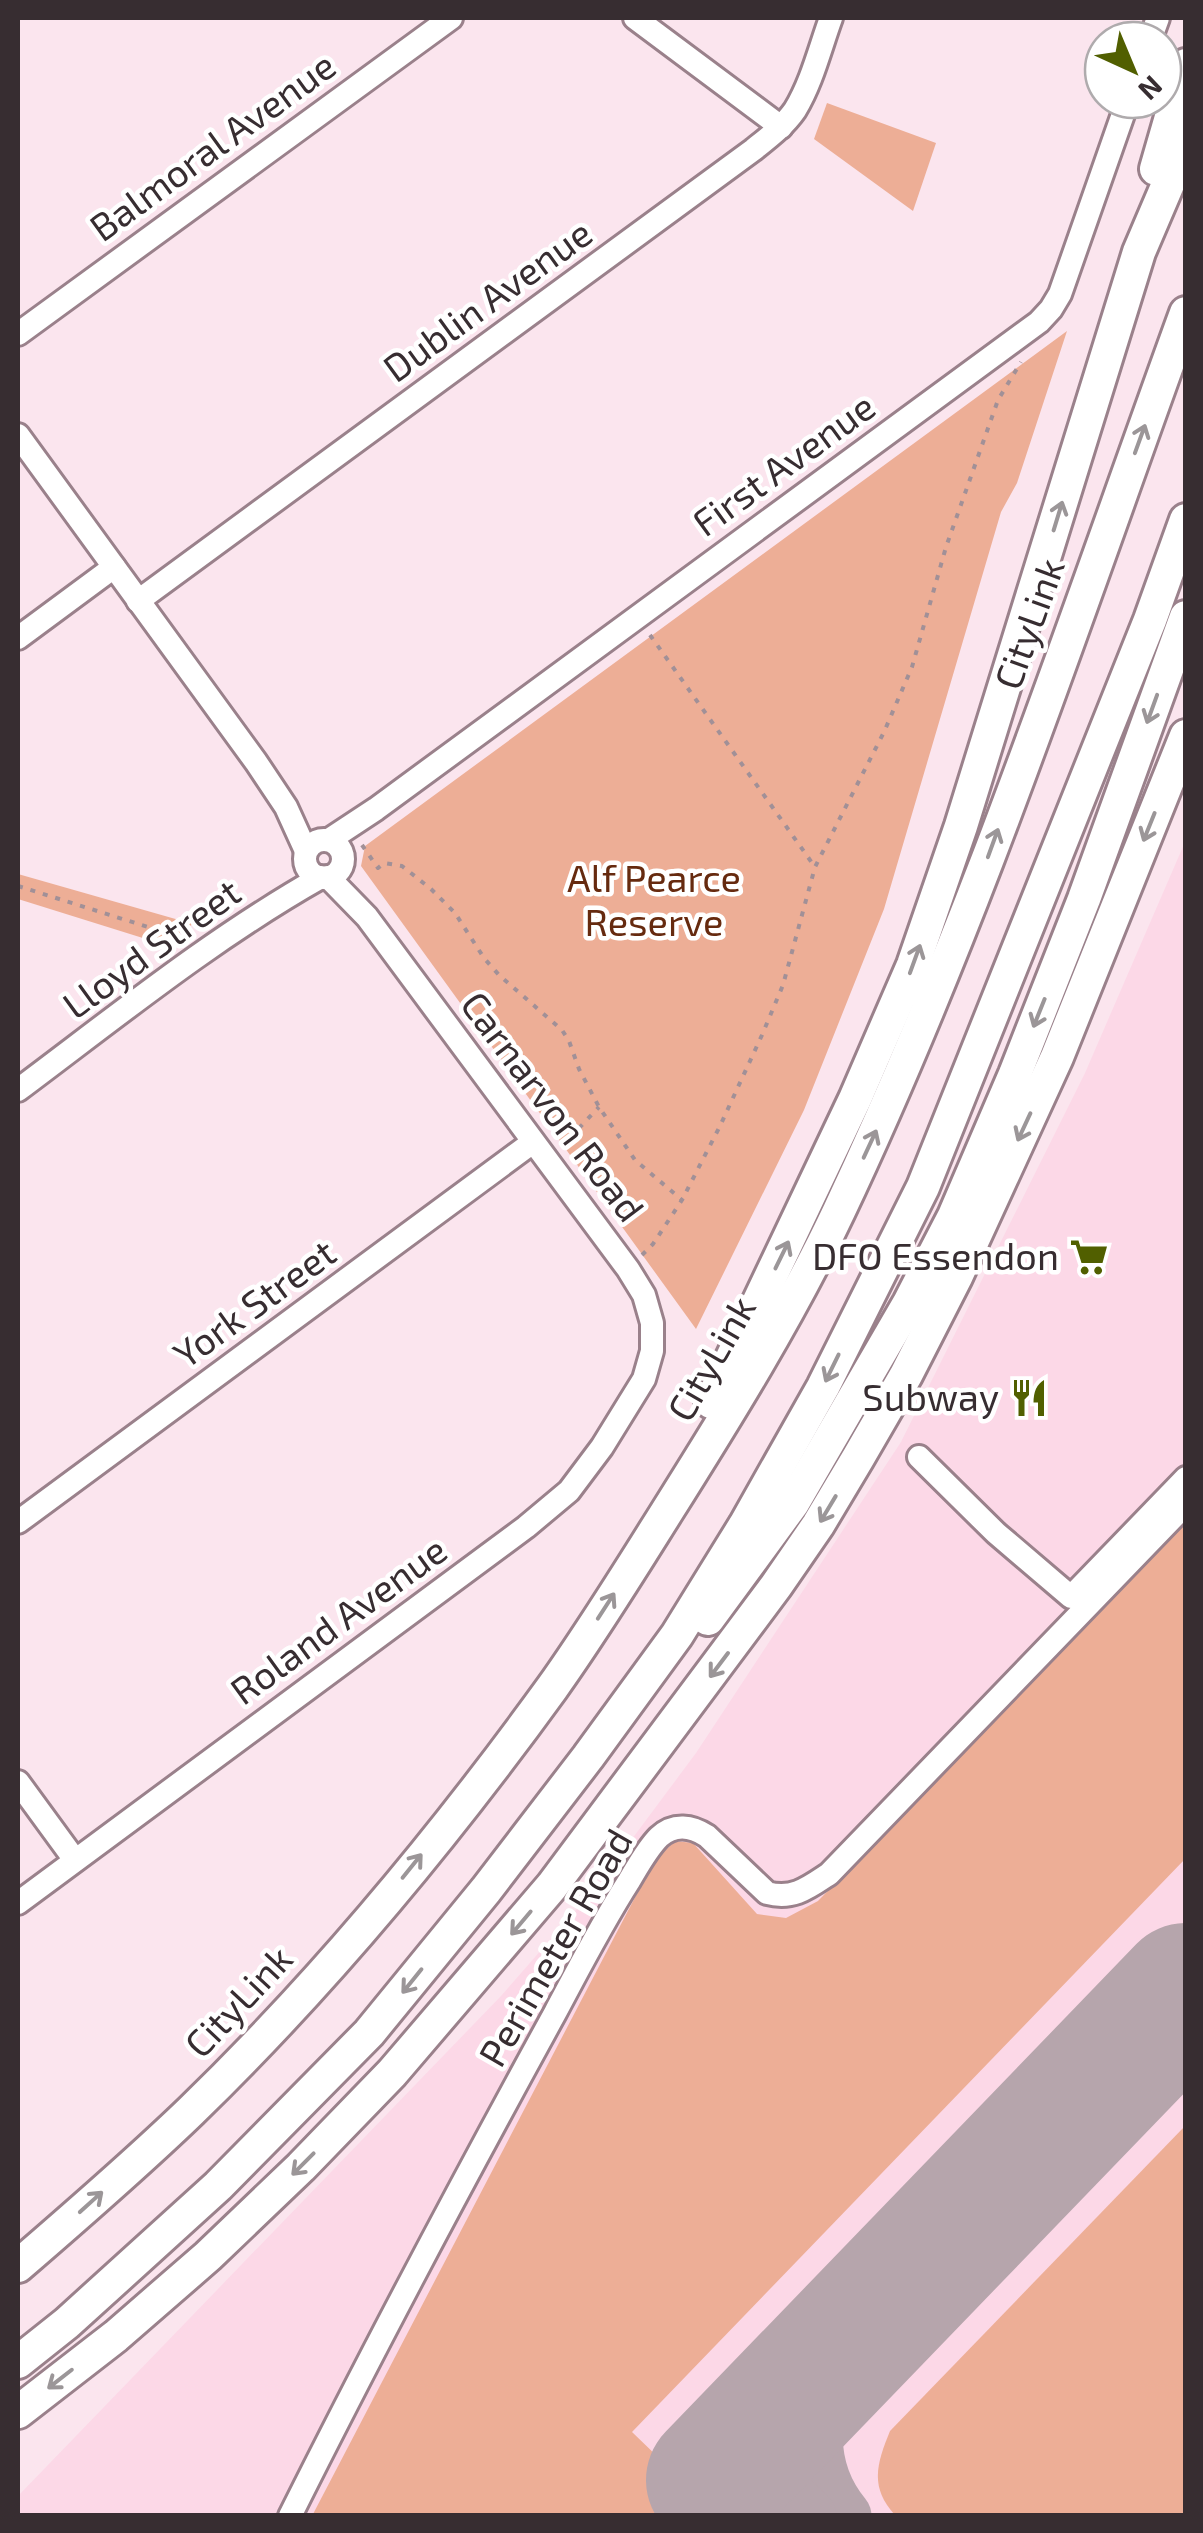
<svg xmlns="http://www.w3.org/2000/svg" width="1203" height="2533" font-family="'Exo 2',sans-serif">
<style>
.built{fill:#fcd8e7}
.green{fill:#edae96}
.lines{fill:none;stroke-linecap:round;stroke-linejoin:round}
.taxiway{stroke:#b6a5ac;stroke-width:55}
.runway{stroke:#b6a5ac;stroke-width:138}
.minor-casing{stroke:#9a818b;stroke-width:28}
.highway-casing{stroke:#9a818b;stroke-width:38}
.path{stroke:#a19097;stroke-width:4;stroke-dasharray:5 8;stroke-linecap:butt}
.minor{stroke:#fff;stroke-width:22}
.highway{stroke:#fff;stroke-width:32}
.oneway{stroke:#9b9698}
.labels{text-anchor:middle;stroke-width:9;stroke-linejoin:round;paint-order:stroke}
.street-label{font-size:38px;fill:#372d31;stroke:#fff}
.park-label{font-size:38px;fill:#662a0f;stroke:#fff}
.poi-label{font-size:38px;fill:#372d31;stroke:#fff;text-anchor:end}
</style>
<rect width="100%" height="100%" fill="#fbe5ee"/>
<polygon class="built" points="1185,842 1185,1486 866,1815 1078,1607 1185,1496 1185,2515 18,2516 18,2496 501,1996 597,1886 696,1753 901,1442 1085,1073"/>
<g class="green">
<polygon points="827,103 936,143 913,211 814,139"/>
<polygon points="1067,331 1017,483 1001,512 884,909 804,1110 696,1329 361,866 365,846"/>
<polygon points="18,874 193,924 162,944 18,899"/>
<polygon points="1185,1522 1185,1859 632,2432 718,2515 312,2516 654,1861 675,1841 693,1843 757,1914 786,1918 818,1901"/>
<path d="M1185,2126V2515H895C869,2487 877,2463 890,2431Z"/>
</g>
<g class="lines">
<g class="taxiway">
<path d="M833,2356C811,2410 804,2468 844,2516"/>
<polyline points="741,2452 809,2516"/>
</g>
<polyline class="runway" points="715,2480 1186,1992"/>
<g class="minor-casing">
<g id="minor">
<polyline points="635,18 781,127"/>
<polyline points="1150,40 1158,18"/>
<polyline points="18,334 451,18"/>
<polyline points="18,435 256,762 286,807 306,851"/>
<path d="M138,601L753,150C768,138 784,126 795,110C812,82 820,48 831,18"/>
<polyline points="18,638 114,567"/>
<polyline points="329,840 376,809 1039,322 1051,309 1060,294 1128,100"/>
<circle cx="324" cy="859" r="19"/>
<path d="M18,1090C117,1016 213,938 321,877"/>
<polyline points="919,1457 996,1533 1071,1597 1186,1478"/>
<polyline points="18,1522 533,1142"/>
<polyline points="18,1782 75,1860"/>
<polyline points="18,1903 526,1527 569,1491 602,1447 644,1379 652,1351 652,1323 644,1295 628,1269 367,917 328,877"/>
<path d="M290,2516C375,2346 464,2179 555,2013C579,1968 602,1923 629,1881C638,1866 647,1849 659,1837C674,1823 692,1826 707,1836L767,1893C793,1900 808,1888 829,1874L1186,1504"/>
</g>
</g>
<g class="highway-casing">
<g id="highway">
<polyline points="1156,169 1186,65"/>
<polyline points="711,1402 855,1099 913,965 961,826 1139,252 1186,142"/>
<polyline points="708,1619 793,1503 909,1303 954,1216 1015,1074 1084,899 1186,617"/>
<path d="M18,2266C76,2216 135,2165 191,2111C323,1983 444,1837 552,1688C592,1632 629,1572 666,1513C727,1416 790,1315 839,1211C976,921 1076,615 1186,313"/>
<polyline points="18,2362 67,2323 218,2186 369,2033 486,1890 588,1757 677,1635 745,1525 823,1387 923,1187 1150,620 1186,520"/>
<polyline points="18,2412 116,2336 208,2256 301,2167 392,2073 552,1886 776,1586 818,1525 858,1458 906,1375 956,1277 1057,1057 1186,736"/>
</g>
</g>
<g class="path">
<polyline points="650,635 815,867"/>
<polyline points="362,845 378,868 384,863 402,866 431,889 455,913 484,958 499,975 562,1030 569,1041 579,1069 599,1107 635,1160 682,1200"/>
<polyline points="18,886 186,939"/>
<polyline points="561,1147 599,1107"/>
<polyline points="642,1255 653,1244 682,1200 720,1126 762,1035 783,985 815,867 884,732 912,667 946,547 998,400 1021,362"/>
</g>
<use href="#minor" class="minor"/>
<use href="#highway" class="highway"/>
</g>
<defs><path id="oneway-shaft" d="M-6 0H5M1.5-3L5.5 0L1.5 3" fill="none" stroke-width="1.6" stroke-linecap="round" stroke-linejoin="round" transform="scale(2.5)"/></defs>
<g class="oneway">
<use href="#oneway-shaft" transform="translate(1140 439) rotate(-70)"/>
<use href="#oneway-shaft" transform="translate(1058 516) rotate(-73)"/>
<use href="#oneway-shaft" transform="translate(1152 709) rotate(110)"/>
<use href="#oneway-shaft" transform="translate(1149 827) rotate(112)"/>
<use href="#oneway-shaft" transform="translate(993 843) rotate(-70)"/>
<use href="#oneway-shaft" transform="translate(915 959) rotate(-70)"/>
<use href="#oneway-shaft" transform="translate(1039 1013) rotate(112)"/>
<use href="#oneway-shaft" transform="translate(1024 1127) rotate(115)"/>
<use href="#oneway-shaft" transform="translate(870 1144) rotate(-65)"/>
<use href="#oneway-shaft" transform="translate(782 1255) rotate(-64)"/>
<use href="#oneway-shaft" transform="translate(832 1368) rotate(116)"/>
<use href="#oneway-shaft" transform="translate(828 1509) rotate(121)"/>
<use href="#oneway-shaft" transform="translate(606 1606) rotate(-57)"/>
<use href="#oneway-shaft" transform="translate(719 1665) rotate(127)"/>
<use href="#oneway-shaft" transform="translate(412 1866) rotate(-51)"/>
<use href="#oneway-shaft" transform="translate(521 1923) rotate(130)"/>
<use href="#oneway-shaft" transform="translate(412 1981) rotate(129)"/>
<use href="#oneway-shaft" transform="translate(303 2164) rotate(135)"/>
<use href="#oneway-shaft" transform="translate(91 2202) rotate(-42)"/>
<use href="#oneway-shaft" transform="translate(60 2379) rotate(142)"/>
</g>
<defs>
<g id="supermarket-bare" transform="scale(3)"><path d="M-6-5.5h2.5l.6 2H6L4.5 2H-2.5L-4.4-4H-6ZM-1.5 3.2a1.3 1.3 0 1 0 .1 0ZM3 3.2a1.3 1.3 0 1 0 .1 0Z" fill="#515f00" stroke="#fff" stroke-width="2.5" paint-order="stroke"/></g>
<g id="restaurant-bare" transform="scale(3)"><path d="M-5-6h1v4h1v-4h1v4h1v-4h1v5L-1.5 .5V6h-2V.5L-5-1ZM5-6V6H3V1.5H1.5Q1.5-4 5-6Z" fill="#515f00" stroke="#fff" stroke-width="2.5" paint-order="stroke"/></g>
</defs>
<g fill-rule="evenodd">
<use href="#supermarket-bare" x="1089" y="1257"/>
<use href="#restaurant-bare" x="1029" y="1398"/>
</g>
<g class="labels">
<g class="street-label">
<text transform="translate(213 147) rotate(-36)" y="13">Balmoral Avenue</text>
<text transform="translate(488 301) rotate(-36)" y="13">Dublin Avenue</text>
<text transform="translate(784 465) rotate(-36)" y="13">First Avenue</text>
<text transform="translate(1030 624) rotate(-70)" y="13">CityLink</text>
<text transform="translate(152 949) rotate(-36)" y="13">Lloyd Street</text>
<text transform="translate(552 1107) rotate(53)" y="13">Carnarvon Road</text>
<text transform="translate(255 1304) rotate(-36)" y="13">York Street</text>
<text transform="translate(712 1359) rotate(-60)" y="13">CityLink</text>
<text transform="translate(339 1621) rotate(-36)" y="13">Roland Avenue</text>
<text transform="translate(556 1948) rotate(-60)" y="13">Perimeter Road</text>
<text transform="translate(239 2002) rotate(-47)" y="13">CityLink</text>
</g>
<g class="park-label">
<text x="654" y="892">Alf Pearce<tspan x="654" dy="44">Reserve</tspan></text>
</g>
<g class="poi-label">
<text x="1059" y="1270">DFO Essendon</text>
<text x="999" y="1411">Subway</text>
</g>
</g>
<rect width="1203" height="2533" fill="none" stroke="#372d31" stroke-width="40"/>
<g transform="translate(1133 70) rotate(136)"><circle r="48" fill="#ffffff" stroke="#afabad" stroke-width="2.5"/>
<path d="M0-8L18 38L0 25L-18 38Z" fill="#515f00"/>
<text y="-15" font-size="28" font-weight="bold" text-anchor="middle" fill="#372d31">N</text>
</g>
</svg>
